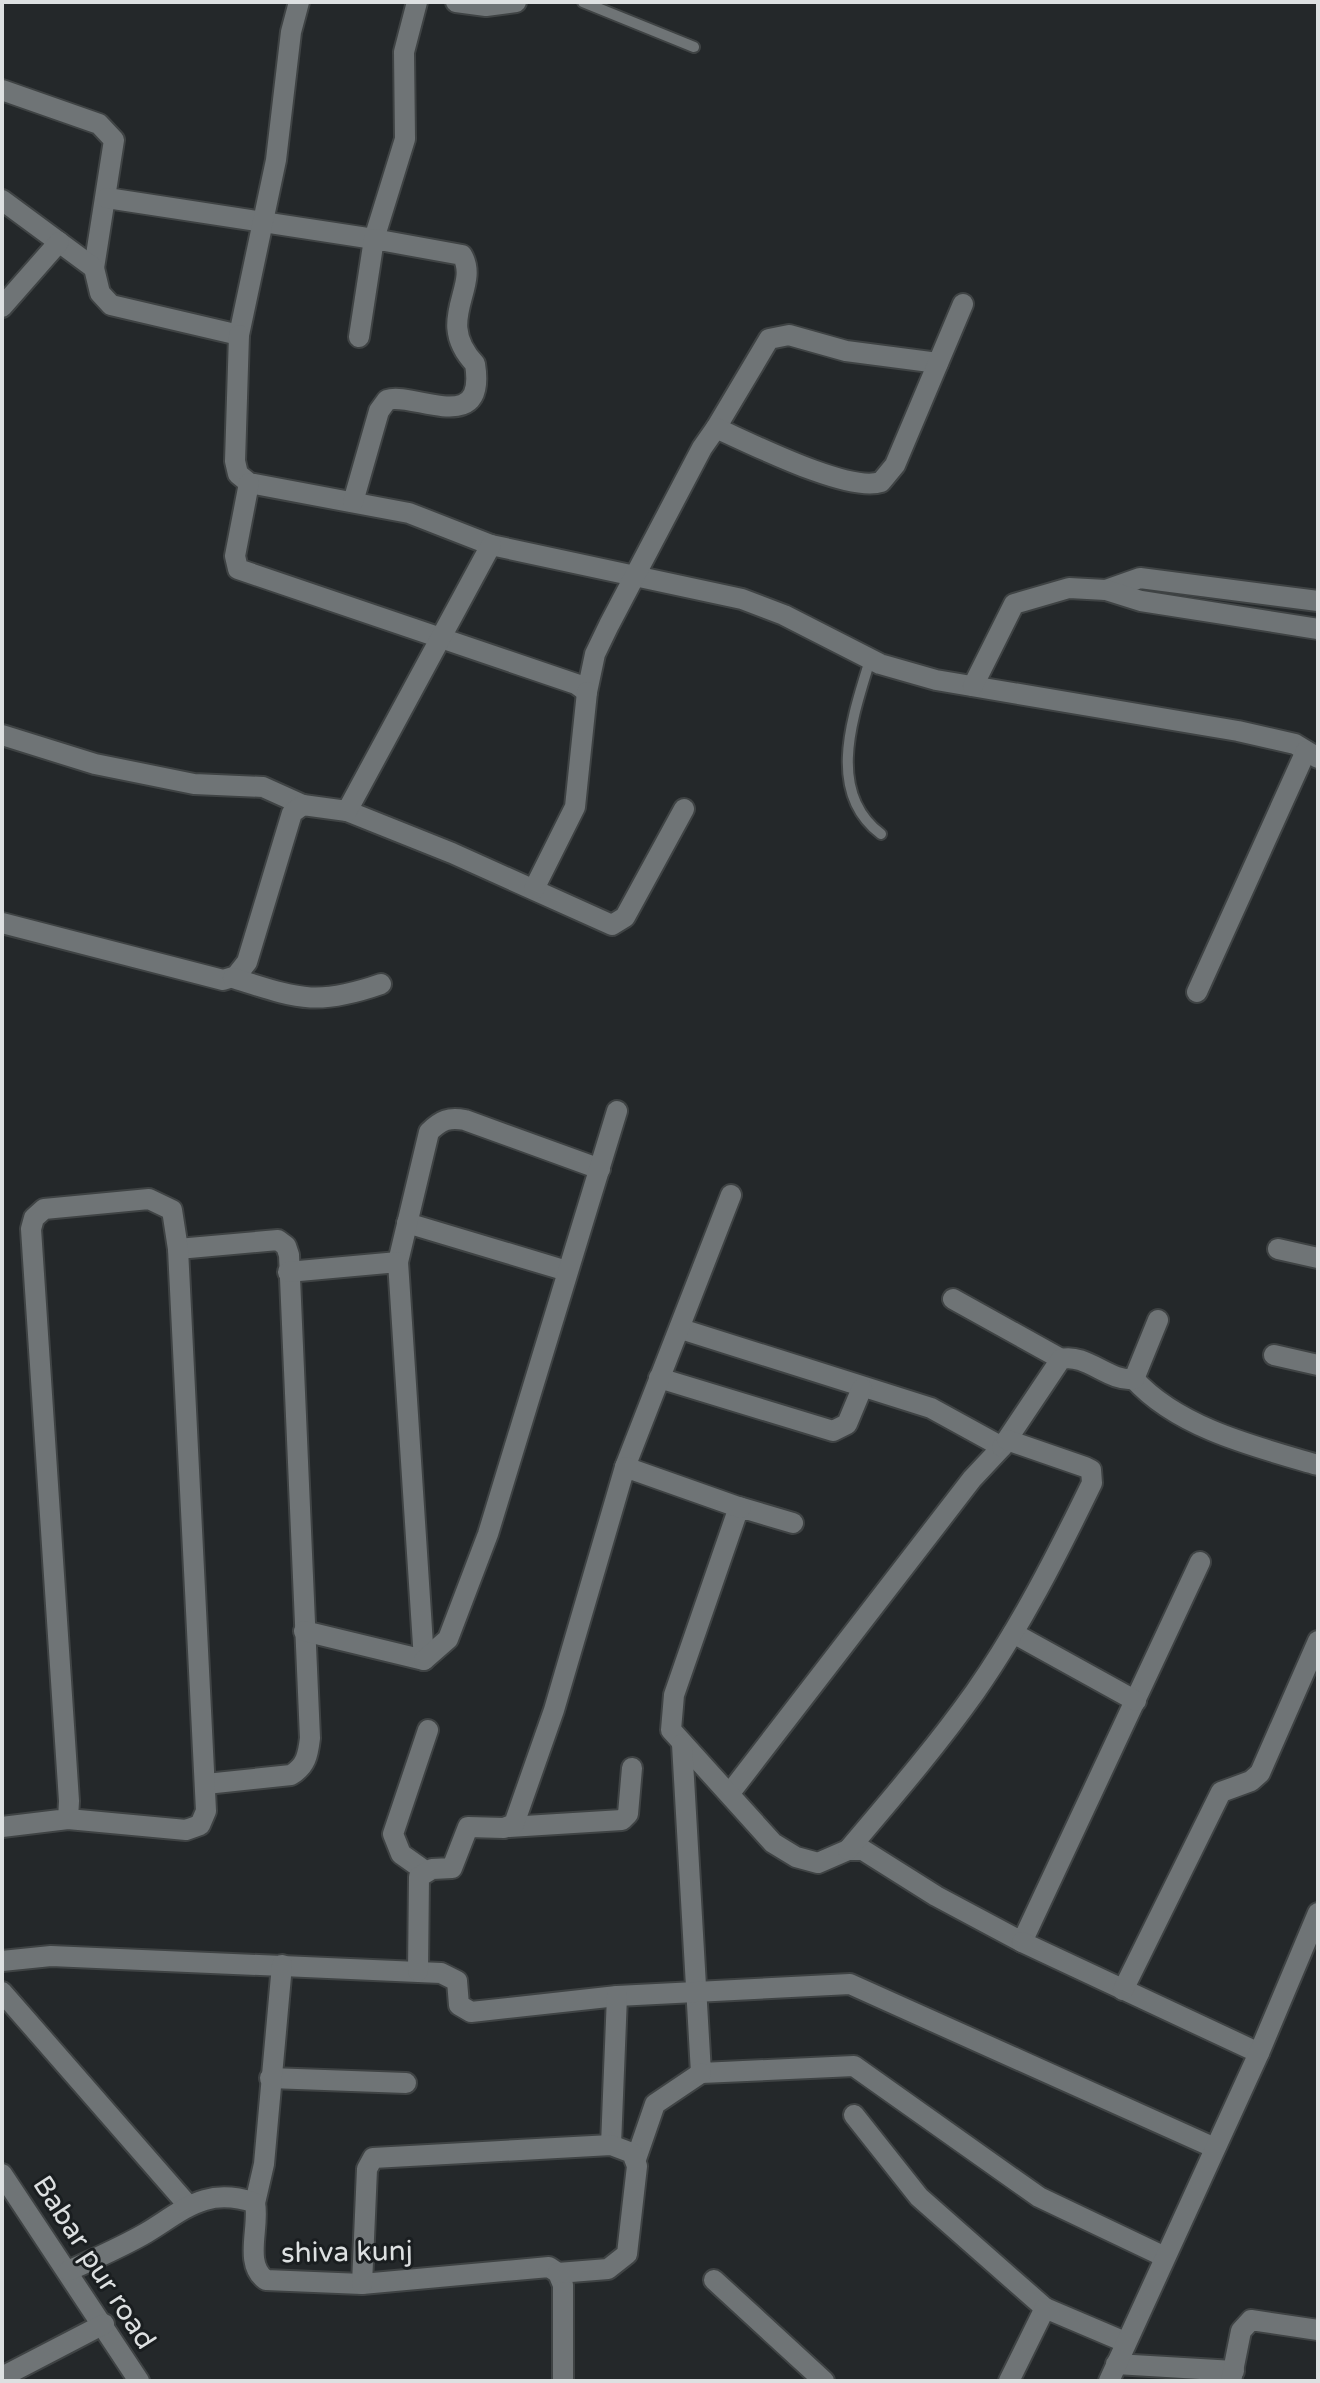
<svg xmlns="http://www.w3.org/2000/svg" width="1320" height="2383" font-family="'Varela Round',sans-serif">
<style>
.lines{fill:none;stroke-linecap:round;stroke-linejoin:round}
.lane-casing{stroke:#3f4344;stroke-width:14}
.street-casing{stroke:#3f4344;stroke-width:24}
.lane{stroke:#6f7476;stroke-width:10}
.street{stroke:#6f7476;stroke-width:20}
.labels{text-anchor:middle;stroke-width:6;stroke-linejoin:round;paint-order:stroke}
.street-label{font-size:28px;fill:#dde0e1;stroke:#1a1e20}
</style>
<rect width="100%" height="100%" fill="#24282a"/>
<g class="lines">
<g class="lane-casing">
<g id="lane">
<polyline points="583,2 694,47"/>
<path d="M870,660C853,716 825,792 881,834"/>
</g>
</g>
<g class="street-casing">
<g id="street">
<polyline points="456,2 486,6 516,2"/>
<polyline points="2,90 99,124 114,140 94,268"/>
<polyline points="107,198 374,239 405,139 404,52 417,2"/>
<polyline points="2,200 94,268 100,293 111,305 239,335 276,160 291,32 299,2"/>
<polyline points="2,307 59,242"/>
<polyline points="239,335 235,461 238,474 249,483 409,513 491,545 742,599 784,615 880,664 936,680 1238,731 1295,744 1318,758"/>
<polyline points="716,428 769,339 789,335 846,351 938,363"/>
<path d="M249,483L235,556L238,569L576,684L587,692L595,654L609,625L702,448L716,428C750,443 848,493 881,482L895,465L963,304"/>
<path d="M353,502L379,411L387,400C413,391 487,438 475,364C433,320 481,287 462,255L374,239L359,337"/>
<polyline points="1106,590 1140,578 1318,601"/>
<polyline points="973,686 1014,604 1069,588 1106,590 1141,601 1318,629"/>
<polyline points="2,735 95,764 194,784 263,787 303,805"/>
<polyline points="347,811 452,853 612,925 625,917 684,809"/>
<polyline points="534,889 575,807 587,692"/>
<polyline points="2,923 223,980 236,976 247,962 292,813 303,805 347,811 491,545"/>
<path d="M233,978C297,998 315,1007 381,984"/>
<polyline points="1197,992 1306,751"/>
<polyline points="407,1223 567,1271"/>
<path d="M178,1249L278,1240L286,1246L289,1255L310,1738C308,1755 306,1766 291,1775L206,1784"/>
<polyline points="1278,1249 1318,1258"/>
<path d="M398,1262L429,1132C441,1120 449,1117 465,1120L600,1169"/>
<polyline points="288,1272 398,1262 424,1660 304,1631"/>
<polyline points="953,1299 1061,1359"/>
<polyline points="681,1329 931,1408 1002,1447 972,1479 730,1793"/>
<polyline points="1274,1355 1318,1365"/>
<polyline points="659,1378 833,1431 847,1424 862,1388"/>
<path d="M1134,1379C1178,1428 1256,1447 1318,1465"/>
<path d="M1002,1447L1061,1359C1087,1353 1108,1382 1134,1379L1158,1320"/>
<polyline points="625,1467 731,1195"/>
<polyline points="793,1523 739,1507 674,1695 671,1730 773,1843 796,1857 818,1863 848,1850 863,1850 936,1896 1022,1942 1200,1562"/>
<polyline points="1013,1633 1136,1701"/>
<polyline points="424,1660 448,1639 488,1534 617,1111"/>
<polyline points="682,1744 701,2073 854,2066 1039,2197 1165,2257"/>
<polyline points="2,1827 68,1819 69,1801 31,1229 34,1218 44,1209 149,1199 172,1210 178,1249 206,1811 200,1825 186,1830 68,1819"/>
<polyline points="509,1827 622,1820 628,1814 632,1768"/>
<path d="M848,1850C892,1798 936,1747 975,1692C1021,1626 1057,1555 1092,1483L1091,1470L1085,1467L1007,1440"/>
<polyline points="425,1871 401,1854 393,1834 428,1730"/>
<polyline points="1022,1942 1259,2053"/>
<polyline points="2,1961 51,1956 441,1973 457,1981 459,2005 471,2012 617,1996 850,1984 1215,2148"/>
<polyline points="418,1971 419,1877 432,1869 452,1868 468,1827 504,1828 514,1824 554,1710 625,1467 741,1508"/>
<polyline points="1123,1990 1221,1792 1251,1781 1260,1773 1318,1641"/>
<polyline points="2,1992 187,2204"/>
<polyline points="270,2078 406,2083"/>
<polyline points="854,2115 919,2197 1045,2308"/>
<polyline points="611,2145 617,1996"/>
<polyline points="636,2159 655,2104 701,2073"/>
<polyline points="2,2174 139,2381"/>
<polyline points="255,2203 264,2164 282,1965"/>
<path d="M68,2271C94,2259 122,2247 146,2233C184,2210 206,2186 255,2203C260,2227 243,2264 266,2280L362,2284L549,2267L558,2273L563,2285V2381"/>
<polyline points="714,2280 824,2381"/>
<polyline points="362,2284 367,2169 373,2158 611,2145 632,2153 637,2166 627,2254 608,2269 558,2273"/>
<polyline points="1116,2364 1234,2371"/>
<polyline points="2,2377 104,2324"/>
<polyline points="1009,2381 1045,2308 1125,2342"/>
<polyline points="1109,2381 1259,2053 1318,1913"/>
<polyline points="1231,2381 1241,2331 1251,2320 1318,2330"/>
</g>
</g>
<use href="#lane" class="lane"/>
<use href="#street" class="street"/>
</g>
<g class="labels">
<g class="street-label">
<text transform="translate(347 2251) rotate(-1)" y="10">shiva kunj</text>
<text transform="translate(95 2262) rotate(57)" y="10">Babar pur road</text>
</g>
</g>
<rect width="1320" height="2383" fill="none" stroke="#dde0e1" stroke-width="8"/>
</svg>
